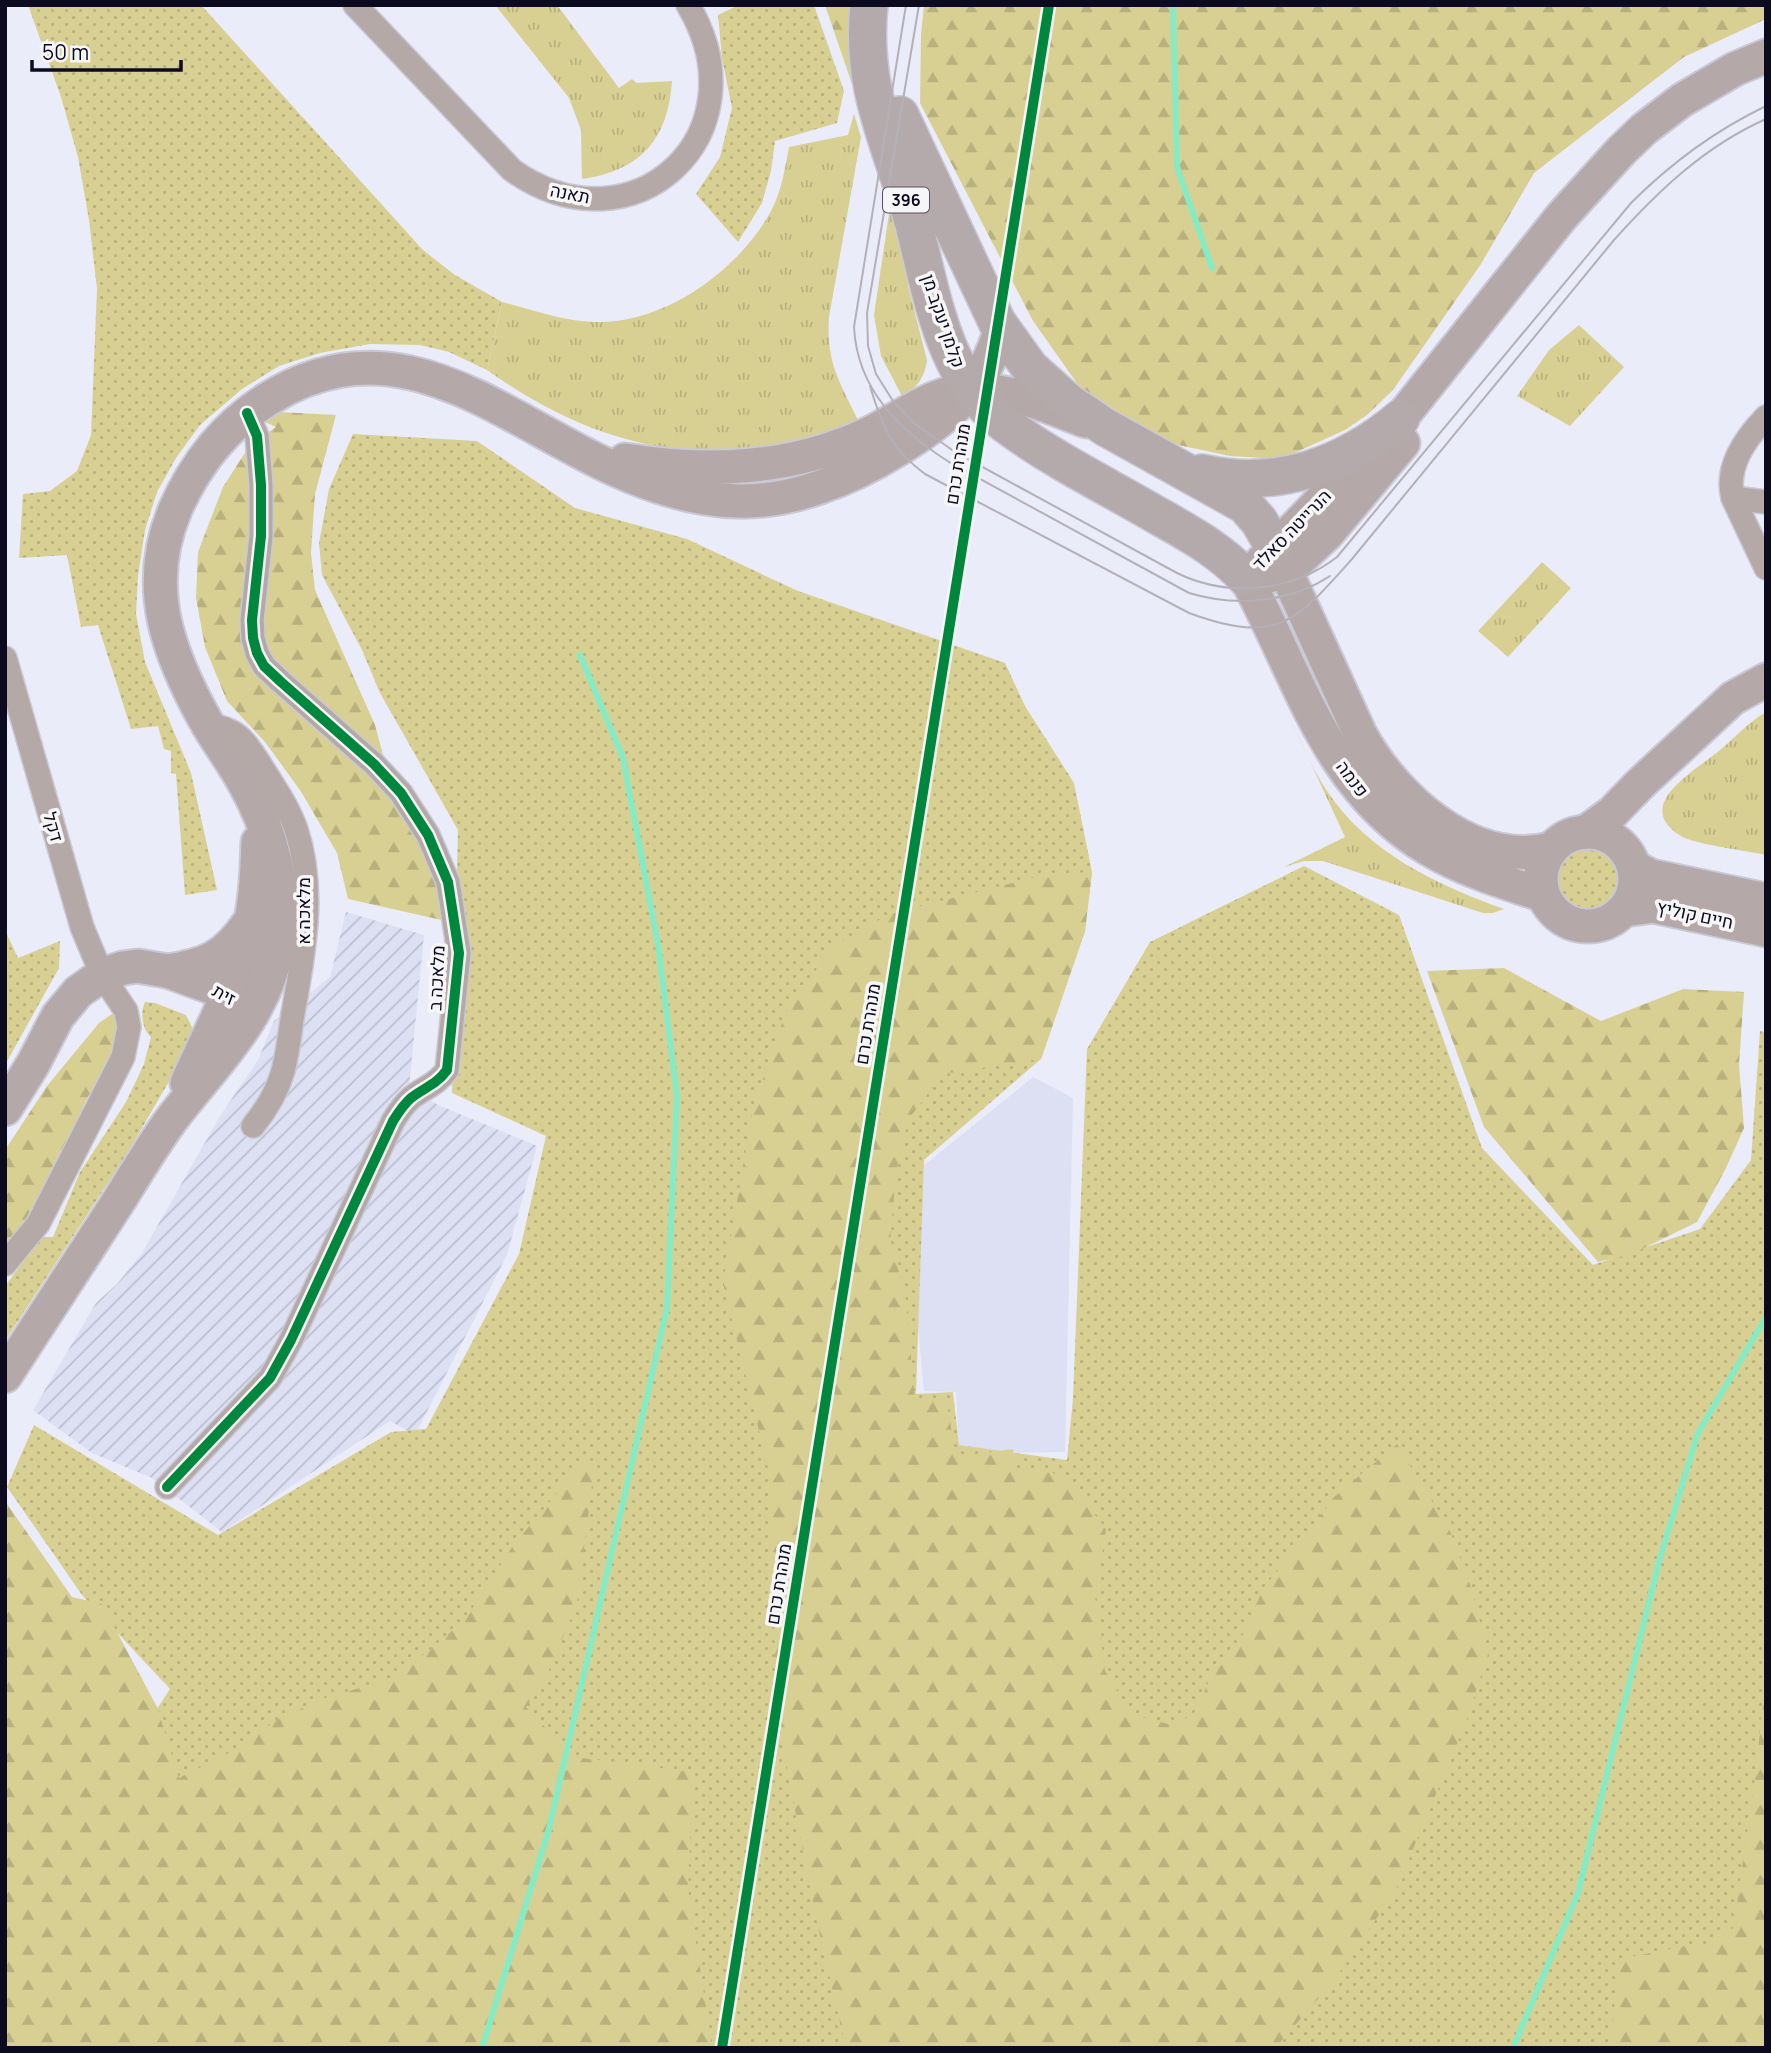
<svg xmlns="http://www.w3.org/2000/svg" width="1771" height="2053" font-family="Manrope,Heebo,sans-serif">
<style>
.built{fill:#dddff3}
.industrial{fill:url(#industrial-furrows)}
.grass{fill:url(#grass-dots)}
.forest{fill:url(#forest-firs)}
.park{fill:url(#park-tufts)}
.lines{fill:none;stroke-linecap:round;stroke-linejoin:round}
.stream{stroke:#86ebc4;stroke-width:6}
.street-casing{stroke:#c8c9d5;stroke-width:26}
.secondary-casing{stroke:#c8c9d5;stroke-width:37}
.primary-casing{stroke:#c8c9d5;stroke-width:40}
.street{stroke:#b5a9a7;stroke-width:23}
.secondary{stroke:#b4a8a8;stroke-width:33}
.primary{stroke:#b5aaab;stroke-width:37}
.tram{stroke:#b4b0b8;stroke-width:2}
.cycleway-casing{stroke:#f6f6f6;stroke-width:15}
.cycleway{stroke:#00873e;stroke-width:10}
.labels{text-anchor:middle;stroke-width:7;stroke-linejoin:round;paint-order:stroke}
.shield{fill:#f6f6f6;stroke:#52515f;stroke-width:2}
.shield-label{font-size:16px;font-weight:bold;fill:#0b0a1e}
.street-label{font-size:18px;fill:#0b0a1e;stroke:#f6f6f6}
</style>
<defs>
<pattern id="industrial-furrows" width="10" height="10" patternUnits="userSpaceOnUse" patternTransform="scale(1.75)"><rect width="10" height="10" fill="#dddff3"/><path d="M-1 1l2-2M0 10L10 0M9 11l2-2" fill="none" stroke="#bcbed0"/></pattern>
<pattern id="grass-dots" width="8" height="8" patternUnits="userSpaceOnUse" patternTransform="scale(1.75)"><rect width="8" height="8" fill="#d8d093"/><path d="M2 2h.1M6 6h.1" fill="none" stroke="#b8b17e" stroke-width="1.8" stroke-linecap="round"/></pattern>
<pattern id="forest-firs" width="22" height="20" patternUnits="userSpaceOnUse" patternTransform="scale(1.75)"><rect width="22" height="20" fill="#d8d093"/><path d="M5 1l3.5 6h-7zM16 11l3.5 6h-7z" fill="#b8b17e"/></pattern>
<pattern id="park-tufts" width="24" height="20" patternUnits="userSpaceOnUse" patternTransform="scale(1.75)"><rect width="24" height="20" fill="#d8d093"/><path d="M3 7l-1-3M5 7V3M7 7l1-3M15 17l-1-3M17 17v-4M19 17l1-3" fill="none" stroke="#b8b17e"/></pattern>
</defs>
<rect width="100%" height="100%" fill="#ebecf9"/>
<polygon class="built" points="1033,1077 1073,1098 1065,1452 959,1453 956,1392 924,1391 907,1209 922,1167"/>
<polygon class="industrial" points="346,912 424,935 409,1087 438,1105 537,1146 507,1255 415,1435 390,1421 222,1532 152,1478 92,1453 33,1410 96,1303 117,1284 142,1253 220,1116 258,1060 274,1021 330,977"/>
<g class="grass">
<polygon points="28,5 201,5 423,250 455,275 502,302 487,370 449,352 420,345 370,344 320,353 279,366 242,389 200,425 176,458 157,492 145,530 138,576 136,614 145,662 191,773 217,890 185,895 176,774 171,773 171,751 164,749 158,726 131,729 98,625 81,627 67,555 19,558 23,494 50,491 77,471 91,435 97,289 89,220 78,157 61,97"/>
<polygon points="739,5 814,5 844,91 837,123 775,141 771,171 762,203 738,242 696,194 720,157 732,108 722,58 718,15"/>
<polygon points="353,434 477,441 575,508 687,539 798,591 1005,663 1025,706 1074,783 1092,872 1085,931 1041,1059 924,1160 916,1394 953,1392 959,1445 1067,1460 1073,1398 1087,1049 1150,942 1304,866 1399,915 1482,1148 1593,1265 1700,1229 1751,1160 1760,1031 1766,1032 1766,2048 310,2048 103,1791 170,1689 82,1595 7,1487 34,1425 218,1535 391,1432 426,1429 519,1254 546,1136 452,1093 458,830 380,693 362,650 322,575 319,543 329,489"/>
<circle cx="1587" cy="879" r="38"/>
<polygon points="5,930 18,958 60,941 59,968 5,1065"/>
<path d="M145,1002L155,1003L186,1015L194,1031L193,1040L128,1152L5,1341V1286L42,1237H53L80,1172L126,1102L144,1064L151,1037C142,1029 140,1013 145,1002Z"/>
</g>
<g class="forest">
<polygon points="825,5 856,5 853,87"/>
<polygon points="924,5 1766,5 1766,19 1684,57 1534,173 1481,264 1393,390 1367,415 1345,430 1281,459 1230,456 1164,442 1079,386 1033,321 920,103 921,35"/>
<polygon points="239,410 336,415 315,494 311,553 315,590 375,725 397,807 431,863 446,921 348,899 337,853 300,790 265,742 227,701 205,647 196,598 198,552 223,487 250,445 276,427"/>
<polygon points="1092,872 1085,931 1041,1059 943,1074 908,1120 896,1173 890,1244 905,1291 915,1400 946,1398 956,1457 1013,1449 1014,1468 1053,1473 1070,1481 1106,1530 1095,1596 1105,1671 1131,1714 1175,1726 1196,1711 1213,1671 1243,1634 1264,1587 1299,1545 1334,1497 1397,1444 1450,1531 1472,1590 1488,1654 1466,1722 1396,1890 1333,1982 1275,2048 846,2048 815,1914 777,1715 769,1472 723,1283 753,1108 786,1012 832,947 889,914 1048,874"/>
<polygon points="1504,968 1601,1021 1683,989 1744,992 1739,1065 1744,1128 1726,1168 1697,1222 1632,1254 1598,1262 1484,1127 1427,971"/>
<polygon points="119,1009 121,1045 86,1100 48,1188 5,1253 5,1150 47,1086 99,1023"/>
<polygon points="588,1455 594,1469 577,1604 545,1680 526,1707 563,1746 566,1756 693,1772 688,1888 712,2048 5,2048 5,1501 72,1597 102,1604 157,1707 179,1778 229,1753 278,1719 322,1699 397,1677 465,1620 512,1547"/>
<path d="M1766,1697V2048H1609L1620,1959L1690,1945H1712L1734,1927C1741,1870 1750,1813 1758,1756C1760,1736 1759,1715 1766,1697Z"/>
</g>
<g class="park">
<path d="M495,5H557L619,88L632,79L636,83L672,81C668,140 640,171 582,179L581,130L569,98Z"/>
<path d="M854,114L861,137L829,317C826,362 839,381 858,420C846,426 833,433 819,437C805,442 787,443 772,446C665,464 574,432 487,370L502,302C534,310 568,323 601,322C669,321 741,268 772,209C782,189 785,168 789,147L848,135Z"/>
<path d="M891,200L907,258L908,286L927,360C925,377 917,389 902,396L881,356L874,315Z"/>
<polygon points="1579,325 1624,367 1570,426 1517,396 1549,350"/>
<polygon points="1542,562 1571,588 1508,657 1478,631"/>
<path d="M1283,703C1297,732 1309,764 1327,791C1367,852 1437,885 1504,909L1493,913H1483L1323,861H1304L1284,867L1345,837Z"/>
<path d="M1766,712V855C1748,851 1693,844 1681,836C1630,805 1697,770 1720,750C1736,737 1747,723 1766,712Z"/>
</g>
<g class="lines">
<g class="stream">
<polyline points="1173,5 1177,167 1212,268"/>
<polyline points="482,2048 549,1829 667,1308 677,1096 658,945 623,758 580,655"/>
<polyline points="1513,2048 1578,1893 1659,1561 1698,1433 1766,1317"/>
</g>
<g class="street-casing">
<g id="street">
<path d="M355,5L512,170C633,256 765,134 688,5"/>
<path d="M1766,417C1745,439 1725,467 1733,498L1766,568"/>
<polyline points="1733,498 1766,502"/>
<polyline points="5,658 82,927 102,975 126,1011 129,1027 123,1057 38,1224 5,1264"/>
<path d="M208,725C239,728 247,744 263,769C275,788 288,807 296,829C316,889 304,953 293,1013C290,1032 288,1052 283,1071C277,1092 266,1110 253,1126"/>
<path d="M167,1487L270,1378L291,1340L393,1121C398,1113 404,1104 411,1098C425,1087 436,1085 447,1070L459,953L448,882L428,835L401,793L374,764L280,681L264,666L257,653L253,638L252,620L261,536V485L257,436L247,413"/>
</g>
</g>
<g class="secondary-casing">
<g id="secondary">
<path d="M625,460C708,473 789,470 866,435C901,419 933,390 973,390C1011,389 1051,408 1086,421"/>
<path d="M1277,552L1360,734C1394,797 1472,869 1551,849"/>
<polyline points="1246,578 1401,418 1562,216 1621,151 1644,129 1682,100 1735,69 1766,56"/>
<polyline points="1246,578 1269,576 1286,572 1327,534 1403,443"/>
<path d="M1246,578C1299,675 1327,789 1429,849C1464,870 1504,882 1543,895"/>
<circle cx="1588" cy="879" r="47"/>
<polyline points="1586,832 1612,813 1639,785 1733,698 1766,680"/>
<polyline points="1634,867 1651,876 1766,900"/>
<polyline points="1624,910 1653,906 1766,930"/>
<path d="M167,971C206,966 225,957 248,924"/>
<path d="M187,1083C207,1039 230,995 244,949C255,914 257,878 258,842"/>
<polyline points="5,1109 33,1064 58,1016 78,992 102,975 123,968 138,966 167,971 227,993 251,1014"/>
<path d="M5,1376C43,1318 80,1260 118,1202C135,1175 152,1146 171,1120C215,1062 264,1020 278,945C288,891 271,831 245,784C234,764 220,745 208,725C169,656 142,588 175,510C195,464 225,426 268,399C387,324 483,402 588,456C634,480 685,500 737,501C791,503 850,479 895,451C947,420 984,389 1001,328"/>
</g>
</g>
<g class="primary-casing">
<g id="primary">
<path d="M869,5C860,89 891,144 913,221C932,293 942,377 1005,424C1053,460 1109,487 1160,517C1192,535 1221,551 1246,578"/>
<polyline points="900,115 997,322 1030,368 1068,402 1105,427 1245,505 1259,521 1274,547"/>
<path d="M1202,473C1276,490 1344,466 1401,418"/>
</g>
</g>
<use href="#street" class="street"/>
<use href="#secondary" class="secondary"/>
<use href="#primary" class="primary"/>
<g class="tram">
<path d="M906,5L854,327C857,389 899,430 949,462L1189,593C1235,607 1289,603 1330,576"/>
<path d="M919,5L867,313L868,346L876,374L893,401L914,423L955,452L1177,573C1228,598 1292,592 1337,557L1631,203C1671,163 1714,131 1766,106"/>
<path d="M870,386C882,426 891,449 925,474L1189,613C1277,645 1295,623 1352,559L1614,240C1658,191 1705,146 1766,119"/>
</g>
<g class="cycleway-casing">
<g id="cycleway">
<path d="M167,1487L270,1378L291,1340L393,1121C398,1113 404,1104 411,1098C425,1087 436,1085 447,1070L459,953L448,882L428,835L401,793L374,764L280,681L264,666L257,653L253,638L252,620L261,536V485L257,436L247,413"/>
<polyline points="722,2048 1049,5"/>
</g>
</g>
<use href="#cycleway" class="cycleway"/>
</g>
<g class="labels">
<rect class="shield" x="883" y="187.5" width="46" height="25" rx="5"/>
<g class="shield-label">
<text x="906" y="206">396</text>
</g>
<g class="street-label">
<text transform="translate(570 194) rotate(11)" y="6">תאנה</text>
<text transform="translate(943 321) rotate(71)" y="6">קלמן יעקב מן</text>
<text transform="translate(958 464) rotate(-81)" y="6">מנהרת כרם</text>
<text transform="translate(1292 530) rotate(-46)" y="6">הנרייטה סאלד</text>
<text transform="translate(1352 779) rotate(53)" y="6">פנמה</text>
<text transform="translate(53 827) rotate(74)" y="6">דקל</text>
<text transform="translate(304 911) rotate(-90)" y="6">מלאכה א</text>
<text transform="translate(1695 915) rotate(12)" y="6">חיים קוליץ</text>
<text transform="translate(437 978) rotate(-87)" y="6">מלאכה ב</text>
<text transform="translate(224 995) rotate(30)" y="6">זית</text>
<text transform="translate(868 1024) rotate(-81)" y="6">מנהרת כרם</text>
<text transform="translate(779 1584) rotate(-81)" y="6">מנהרת כרם</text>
</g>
</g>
<rect width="1771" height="2053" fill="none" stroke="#0b0a1e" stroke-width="14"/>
<path d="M32 60v10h149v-10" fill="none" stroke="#0b0a1e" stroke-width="3.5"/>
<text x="42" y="60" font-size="21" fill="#0b0a1e" stroke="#f6f6f6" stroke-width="5" paint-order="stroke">50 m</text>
</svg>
